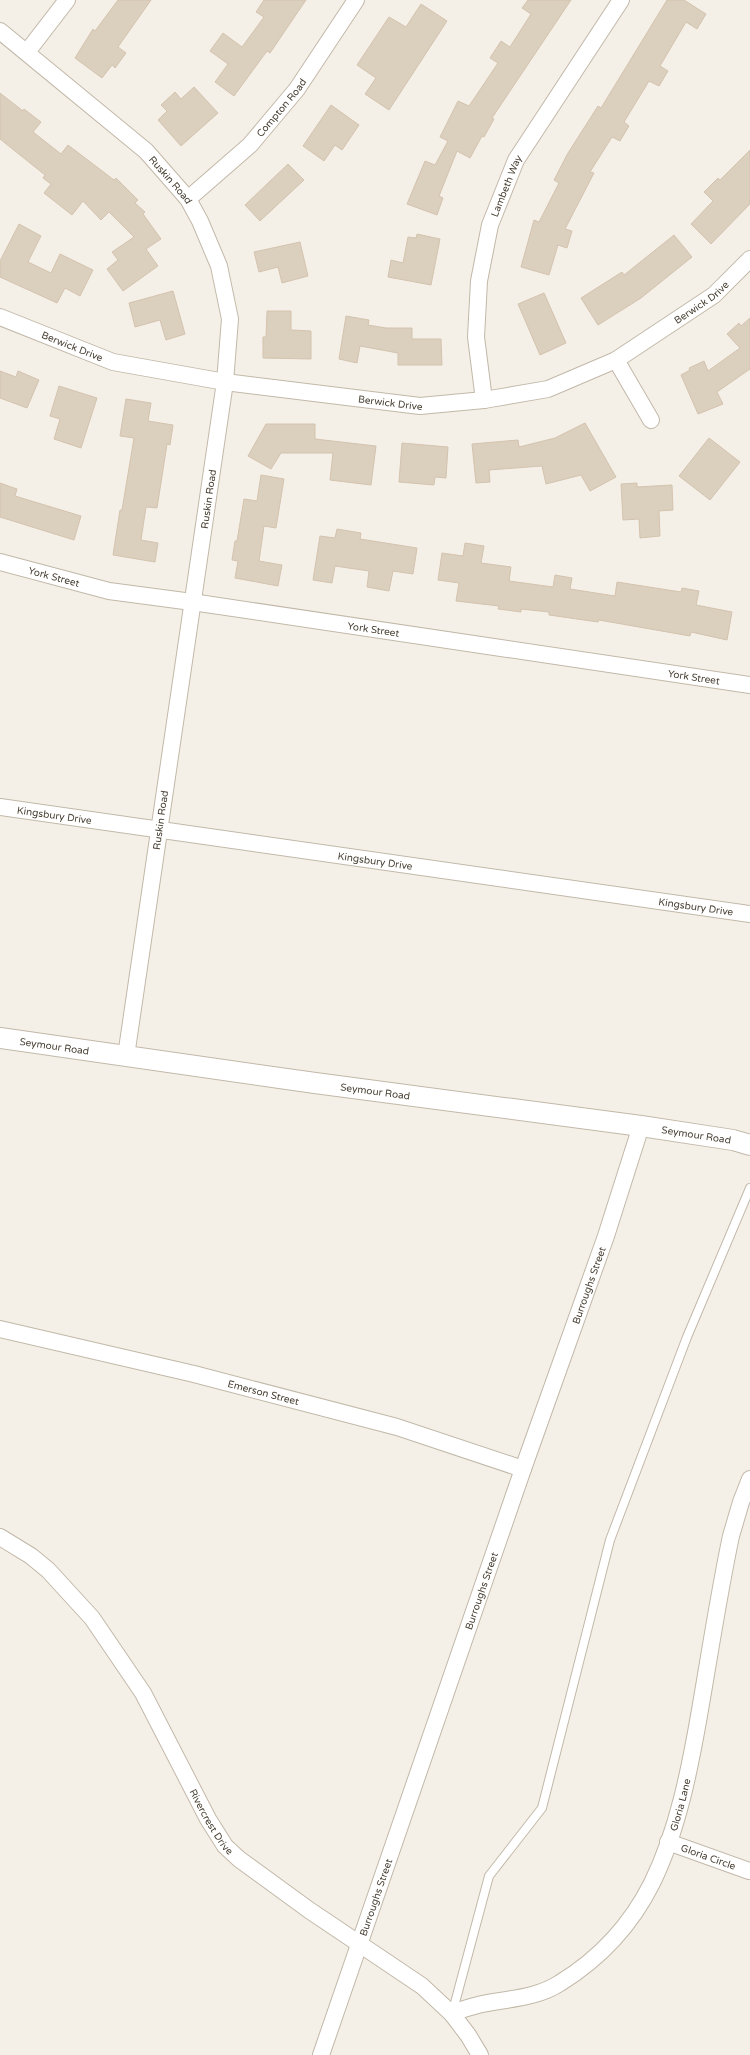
<svg xmlns="http://www.w3.org/2000/svg" width="750" height="2055" font-family="'Varela Round',sans-serif">
<style>
.building{fill:#dbcfbe;stroke:#d4c3ae}
.lines{fill:none;stroke-linecap:round;stroke-linejoin:round}
.service-casing{stroke:#c2b8a9;stroke-width:10}
.minor-casing{stroke:#c2b8a9;stroke-width:18}
.tertiary-casing{stroke:#c2b8a9;stroke-width:22}
.service{stroke:#fff;stroke-width:8}
.minor{stroke:#fff;stroke-width:16}
.tertiary{stroke:#fff;stroke-width:20}
.labels{text-anchor:middle;stroke-width:4;stroke-linejoin:round;paint-order:stroke}
.street-label{font-size:10px;fill:#494135;stroke:#fff}
</style>
<rect width="100%" height="100%" fill="#f5f0e7"/>
<g class="building">
<polygon points="118,0 151,0 118,47 126,53 115,68 112,65 102,78 75,58 93,29 95,31"/>
<polygon points="264,0 306,0 270,53 267,51 234,96 215,82 228,64 210,51 223,33 242,47 264,17 256,12"/>
<polygon points="528,0 571,0 492,118 494,119 484,137 482,136 470,158 457,151 439,196 443,198 437,215 407,204 425,161 435,165 448,141 440,137 458,101 469,106 498,63 490,58 501,41 510,47 531,14 522,8"/>
<polygon points="667,0 684,0 706,14 697,29 686,22 660,66 668,71 659,86 649,81 624,122 629,126 620,141 612,137 590,172 594,173 565,229 572,231 567,248 558,245 549,275 521,267 534,220 539,222 559,183 554,180 568,153 598,106 601,108"/>
<polygon points="421,4 447,21 389,110 365,94 376,78 357,65 389,17 406,27"/>
<polygon points="194,87 218,113 181,146 158,120 167,111 161,105 175,92 181,99"/>
<polygon points="0,93 23,111 24,109 41,122 33,132 61,154 68,145 114,180 116,178 138,200 135,203 145,212 143,214 161,239 146,249 158,266 123,291 107,269 118,260 112,252 134,237 109,212 101,220 83,201 72,215 44,193 51,184 43,178 45,175 0,139"/>
<polygon points="331,105 359,125 342,150 335,145 324,161 303,146"/>
<polygon points="750,150 750,204 711,244 691,224 713,201 704,192 718,178 720,180"/>
<polygon points="288,164 304,180 260,221 245,205"/>
<polygon points="19,224 41,236 28,262 51,273 60,254 93,270 80,296 65,288 57,303 0,277 0,261"/>
<polygon points="417,234 440,239 431,285 388,277 391,260 403,263 408,237 416,238"/>
<polygon points="674,235 692,257 641,298 598,325 581,298 622,272 624,275"/>
<polygon points="300,242 308,276 282,283 278,267 259,272 254,252"/>
<polygon points="173,291 185,334 166,340 160,320 135,327 129,303"/>
<polygon points="544,293 566,343 540,355 518,304"/>
<polygon points="267,311 291,311 291,330 311,331 311,359 263,358 263,337 266,337"/>
<polygon points="346,316 369,320 368,325 386,328 412,328 412,339 441,339 442,365 398,365 398,353 360,346 357,363 339,359"/>
<polygon points="750,318 750,369 717,392 723,404 698,414 681,375 690,370 689,368 704,361 708,371 740,348 727,334 739,323 741,326"/>
<polygon points="0,371 16,377 18,371 39,380 27,408 0,398"/>
<polygon points="59,386 97,398 81,448 54,439 60,419 50,416"/>
<polygon points="126,399 151,403 148,421 173,425 170,445 167,444 157,508 146,507 141,540 158,543 155,562 113,555 120,510 122,510 134,438 120,436"/>
<polygon points="585,423 616,477 590,491 581,475 546,484 542,466 489,470 490,482 476,483 472,444 518,440 519,447 555,438"/>
<polygon points="266,424 315,424 315,439 376,446 371,485 330,480 333,453 281,453 271,469 248,456"/>
<polygon points="709,438 740,462 710,500 679,476"/>
<polygon points="402,443 448,447 446,478 435,477 434,485 399,482"/>
<polygon points="261,475 284,479 276,528 264,526 259,561 282,565 278,586 235,578 238,561 232,560 235,541 237,541 244,499 257,501"/>
<polygon points="0,483 17,489 15,496 81,516 74,540 0,517"/>
<polygon points="637,483 637,487 672,485 673,510 659,511 660,536 640,538 639,519 623,520 621,484"/>
<polygon points="337,529 361,533 360,539 417,548 413,574 393,571 389,591 367,587 369,571 335,566 332,583 313,580 320,536 335,538"/>
<polygon points="465,543 484,546 481,563 511,567 509,581 553,587 555,575 572,578 570,589 615,596 617,582 681,592 682,588 699,591 696,605 732,612 727,640 691,632 690,636 599,620 598,622 549,615 549,612 521,609 521,612 498,609 499,606 456,601 459,583 438,580 442,553 463,556"/>
</g>
<g class="lines">
<g class="service-casing">
<polyline id="service" points="452,2014 489,1876 542,1808 610,1540 687,1337 750,1188"/>
</g>
<g class="minor-casing">
<g id="minor">
<path id="s1" d="M0,31L146,151L188,199L200,221L219,266L230,319L225,382L126,1056"/>
<polyline points="27,52 67,0"/>
<path id="s2" d="M188,199L250,145L297,89L356,0"/>
<path id="s3" d="M0,317L113,362L225,382L420,406L484,400L548,389L616,360L714,295L750,259"/>
<polyline points="616,360 651,420"/>
<path id="s4" d="M484,400L476,337L479,281L490,225L516,160L621,0"/>
<path id="s5" d="M0,562L109,591L192,602L750,685"/>
<path id="s6" d="M0,807L750,914"/>
<path id="s7" d="M0,1329L194,1374L397,1427L523,1469"/>
<path id="s8" d="M0,1537L31,1556L48,1570L92,1618L143,1693L208,1819L225,1846L239,1859L309,1910L422,1986L452,2014L468,2035L480,2055"/>
<path id="s9" d="M668,1842L749,1871"/>
<path id="s10" d="M452,2014C485,1997 528,2004 560,1983C599,1959 631,1925 652,1883C678,1830 690,1768 700,1710C710,1652 719,1593 731,1536L741,1502L750,1479"/>
<path id="s11" d="M321,2055L523,1469L606,1236L641,1126"/>
</g>
</g>
<g class="tertiary-casing">
<g id="tertiary">
<path id="s12" d="M0,1038L315,1083L641,1126L733,1140L750,1145"/>
</g>
</g>
<use href="#service" class="service"/>
<use href="#minor" class="minor"/>
<use href="#tertiary" class="tertiary"/>
</g>
<g class="labels">
<g class="street-label">
<text dy="4" stroke="none"><textPath href="#s2" startOffset="131">Compton Road</textPath></text>
<text dy="4" stroke="none"><textPath href="#s1" startOffset="227">Ruskin Road</textPath></text>
<text dy="4" stroke="none"><textPath href="#s4" startOffset="219">Lambeth Way</textPath></text>
<text dy="4" stroke="none"><textPath href="#s3" startOffset="738">Berwick Drive</textPath></text>
<text dy="4" stroke="none"><textPath href="#s3" startOffset="78">Berwick Drive</textPath></text>
<text dy="4" stroke="none"><textPath href="#s3" startOffset="402">Berwick Drive</textPath></text>
<text transform="translate(208 499) rotate(-82)" y="4">Ruskin Road</text>
<text dy="4" stroke="none"><textPath href="#s5" startOffset="56">York Street</textPath></text>
<text dy="4" stroke="none"><textPath href="#s5" startOffset="380">York Street</textPath></text>
<text dy="4" stroke="none"><textPath href="#s5" startOffset="704">York Street</textPath></text>
<text dy="4" stroke="none"><textPath href="#s6" startOffset="55">Kingsbury Drive</textPath></text>
<text transform="translate(160 820) rotate(-82)" y="4">Ruskin Road</text>
<text dy="4" stroke="none"><textPath href="#s6" startOffset="379">Kingsbury Drive</textPath></text>
<text dy="4" stroke="none"><textPath href="#s6" startOffset="703">Kingsbury Drive</textPath></text>
<text dy="4" stroke="none"><textPath href="#s12" startOffset="55">Seymour Road</textPath></text>
<text dy="4" stroke="none"><textPath href="#s12" startOffset="379">Seymour Road</textPath></text>
<text dy="4" stroke="none"><textPath href="#s12" startOffset="703">Seymour Road</textPath></text>
<text dy="4" stroke="none"><textPath href="#s11" startOffset="815">Burroughs Street</textPath></text>
<text dy="4" stroke="none"><textPath href="#s7" startOffset="271">Emerson Street</textPath></text>
<text dy="4" stroke="none"><textPath href="#s11" startOffset="491">Burroughs Street</textPath></text>
<text dy="4" stroke="none"><textPath href="#s10" startOffset="334">Gloria Lane</textPath></text>
<text dy="4" stroke="none"><textPath href="#s8" startOffset="360">Rivercrest Drive</textPath></text>
<text dy="4" stroke="none"><textPath href="#s9" startOffset="43">Gloria Circle</textPath></text>
<text dy="4" stroke="none"><textPath href="#s11" startOffset="167">Burroughs Street</textPath></text>
</g>
</g>
</svg>
